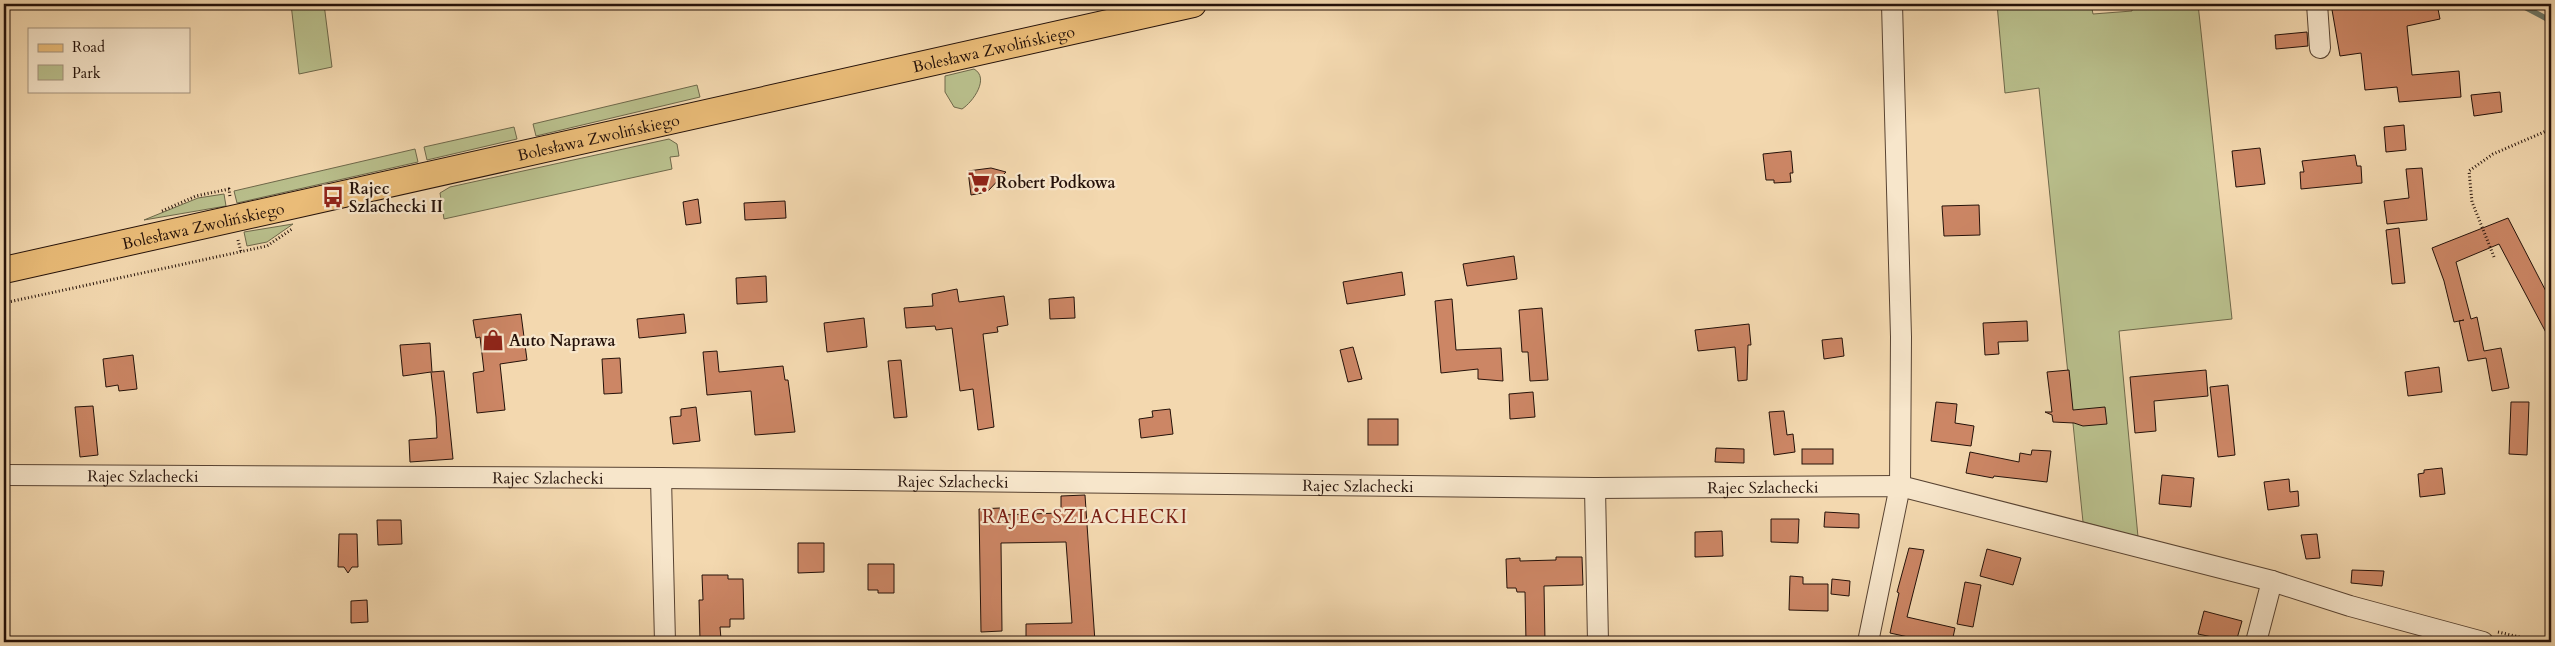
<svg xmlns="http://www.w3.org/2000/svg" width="2555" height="646" font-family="Cardo,serif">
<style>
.green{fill:#b9bf8c;stroke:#6e684a}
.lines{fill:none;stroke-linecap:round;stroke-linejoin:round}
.stream{stroke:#6d7767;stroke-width:5.5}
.building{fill:#cc8665;stroke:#241109}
.minor-casing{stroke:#584332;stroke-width:22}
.major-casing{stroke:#241109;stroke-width:28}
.path{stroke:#241109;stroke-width:3;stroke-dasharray:1 2.5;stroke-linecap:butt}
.minor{stroke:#f7e6cb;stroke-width:20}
.major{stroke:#eabc78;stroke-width:26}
.labels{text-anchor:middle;stroke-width:4.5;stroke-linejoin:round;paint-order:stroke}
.street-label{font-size:16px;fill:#241109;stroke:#f7e6cb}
.poi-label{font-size:16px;font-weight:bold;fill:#241109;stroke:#f7e6cb;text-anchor:start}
.quarter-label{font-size:19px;letter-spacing:1px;fill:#7a1f14;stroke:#f7e6cb}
</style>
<rect width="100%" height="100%" fill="#f3d8af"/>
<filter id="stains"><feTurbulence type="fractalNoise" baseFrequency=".004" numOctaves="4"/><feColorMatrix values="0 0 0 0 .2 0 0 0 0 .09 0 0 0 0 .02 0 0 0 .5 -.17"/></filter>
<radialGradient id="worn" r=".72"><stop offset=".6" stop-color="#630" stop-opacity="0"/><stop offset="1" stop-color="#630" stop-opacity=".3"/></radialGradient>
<g class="green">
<polygon points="291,4 324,4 332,67 299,74"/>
<polygon points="1997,4 2091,4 2093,14 2132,11 2132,4 2198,4 2232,319 2119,331 2138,537 2083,522 2039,88 2005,93"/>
<path d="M974,69C990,78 973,102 962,109L954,107L945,92V76Z"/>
<polygon points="697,85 700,97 536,136 533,124"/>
<polygon points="514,127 517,139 427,160 424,147"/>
<polygon points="669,139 677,144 679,156 670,157 672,169 444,219 440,193 450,187"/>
<polygon points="415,149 418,162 237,203 234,191"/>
<polygon points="224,194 226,206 144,220 198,198"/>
<polygon points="293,224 267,242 247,246 244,232"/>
</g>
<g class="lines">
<polyline class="stream" points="2519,4 2551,21"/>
</g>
<g class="building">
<polygon points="2331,4 2437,4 2440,19 2407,26 2412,75 2459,71 2461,97 2399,102 2397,87 2365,90 2361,53 2340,56"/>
<polygon points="2307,32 2308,46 2276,49 2275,35"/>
<polygon points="2500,92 2502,112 2474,116 2471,95"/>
<polygon points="2404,125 2406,150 2386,152 2384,127"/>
<polygon points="2260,148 2265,184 2236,187 2232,151"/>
<polygon points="1791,151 1793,173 1790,173 1791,182 1774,183 1774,180 1766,180 1763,154"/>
<polygon points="2355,155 2357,166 2361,166 2362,183 2301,189 2300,172 2304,172 2302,161"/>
<polygon points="991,168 1006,172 987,192 971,195 968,171"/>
<polygon points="2422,168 2427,220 2387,224 2384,201 2409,198 2406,169"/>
<polygon points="698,199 701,223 686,225 683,202"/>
<polygon points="785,201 786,218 745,220 744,203"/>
<polygon points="1979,205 1980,235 1944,236 1942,206"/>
<polygon points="2508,218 2551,301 2551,342 2499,244 2456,262 2471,319 2477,317 2484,351 2501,348 2509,388 2492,391 2486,358 2468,361 2459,321 2464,320 2454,322 2444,281 2432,248"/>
<polygon points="2399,228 2405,283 2392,284 2386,230"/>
<polygon points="1514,256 1517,279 1467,286 1463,264"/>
<polygon points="1402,272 1405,295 1347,304 1343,282"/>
<polygon points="766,276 767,302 737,304 736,278"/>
<polygon points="957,289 959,302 1004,296 1008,325 997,327 998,332 983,334 994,427 978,430 973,389 960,391 952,328 936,330 935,326 906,328 904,308 933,306 932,294"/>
<polygon points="1074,297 1075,318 1050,319 1049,299"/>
<polygon points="1452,299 1456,350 1501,348 1503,381 1478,379 1478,369 1441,373 1435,301"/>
<polygon points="1542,308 1548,380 1530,381 1528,352 1522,352 1519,310"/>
<polygon points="521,314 527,360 500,364 505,410 477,413 473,373 484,371 480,337 476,338 473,320"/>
<polygon points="684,314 686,333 639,338 637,319"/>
<polygon points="864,318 867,347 827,352 824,323"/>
<polygon points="2027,321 2028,341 1998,342 1999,354 1985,355 1983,323"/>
<polygon points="1749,324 1751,345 1748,345 1747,380 1738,381 1735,347 1698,351 1695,330"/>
<polygon points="1842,338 1844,356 1824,359 1822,340"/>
<polygon points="430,343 432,372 444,371 453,459 410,462 409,440 437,438 436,417 431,372 403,376 400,345"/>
<polygon points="1353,347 1362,379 1348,382 1340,350"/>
<polygon points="717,351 719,372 783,366 785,380 788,380 795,432 755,435 751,391 707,395 703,352"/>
<polygon points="133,355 137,389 119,391 118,385 106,387 103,359"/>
<polygon points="620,358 622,393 604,394 602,359"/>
<polygon points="901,360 907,417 894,418 888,361"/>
<polygon points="2439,367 2442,392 2408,396 2405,372"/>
<polygon points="2069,370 2073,410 2105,407 2107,424 2083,426 2074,423 2053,422 2052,415 2045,412 2052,412 2047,372"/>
<polygon points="2206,370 2208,396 2154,401 2156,431 2135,433 2130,377"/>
<polygon points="2228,385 2235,455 2218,457 2210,387"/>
<polygon points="1533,392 1535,417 1510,419 1509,394"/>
<polygon points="1936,402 1957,404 1955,423 1974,426 1971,446 1931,441"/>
<polygon points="2511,402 2529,402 2527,455 2509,454"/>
<polygon points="93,406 98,455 80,457 75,407"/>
<polygon points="696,407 700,441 673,444 670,417 681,416 681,409"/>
<polygon points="1170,409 1173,434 1141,438 1139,419 1153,417 1152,411"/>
<polygon points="1784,411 1787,435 1793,434 1795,452 1774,455 1769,412"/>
<rect x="1368" y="419" width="30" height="26"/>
<polygon points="1716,448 1744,449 1744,463 1715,462"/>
<rect x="1802" y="449" width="31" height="15"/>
<polygon points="2032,450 2051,451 2047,482 1994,476 1993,478 1966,473 1970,452 2019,462 2020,453 2031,455"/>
<polygon points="2442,468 2445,494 2420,497 2418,474 2424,473 2424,470"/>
<polygon points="2162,475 2194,478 2191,507 2159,504"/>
<polygon points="2289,479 2290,492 2298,491 2299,506 2268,510 2264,482"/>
<polygon points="1085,495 1095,642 1026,642 1026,624 1072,623 1066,542 1001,543 1002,631 981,632 979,509 1000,508 1000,515 1061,513 1061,496"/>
<polygon points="1825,512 1859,514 1859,528 1824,527"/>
<polygon points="1771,519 1799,519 1798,543 1771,542"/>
<polygon points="377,520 401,520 402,544 378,545"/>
<polygon points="1722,531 1723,556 1695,557 1695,532"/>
<polygon points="339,534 357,534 358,567 352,567 348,573 344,567 338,567"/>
<polygon points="2317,534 2320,558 2306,559 2301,535"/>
<polygon points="798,543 824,543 824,572 798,573"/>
<polygon points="1909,548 1924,550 1907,617 1955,628 1952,642 1931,642 1890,633 1899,593 1897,592"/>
<polygon points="1987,549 2021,558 2013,585 1980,576"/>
<polygon points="1556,557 1582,557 1583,585 1544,586 1545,642 1526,642 1525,592 1517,592 1516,588 1507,588 1506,559 1520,558 1520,561 1556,560"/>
<polygon points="868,564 894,564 894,593 878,593 878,590 868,590"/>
<polygon points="2352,570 2384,571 2382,586 2351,583"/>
<polygon points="702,575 728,575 728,579 743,579 744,619 730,619 730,627 720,627 721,639 700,640 699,600 703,600"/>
<polygon points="1790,576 1803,577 1803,584 1828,584 1828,611 1789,610"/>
<polygon points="1832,579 1850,581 1849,596 1831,594"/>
<polygon points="1965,582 1981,585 1973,627 1957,624"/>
<polygon points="367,600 368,622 351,623 351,601"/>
<polygon points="2204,611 2242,621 2236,642 2198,634"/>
</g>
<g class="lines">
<g class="minor-casing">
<g id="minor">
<polyline points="2317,4 2320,48"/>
<path id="s1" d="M4,475L661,478L1595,488L1900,486L2272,581L2350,606L2483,642"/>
<polyline points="661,478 665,642"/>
<polyline points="1595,488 1598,642"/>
<polyline points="1868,642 1900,486 1901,337 1892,4"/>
<polyline points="2256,642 2272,581"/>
</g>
</g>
<g class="major-casing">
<g id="major">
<path id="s2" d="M4,270L1193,4"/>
</g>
</g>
<g class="path">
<polyline points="162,211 196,196 229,189 230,197"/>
<polyline points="238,240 241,252"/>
<polyline points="2494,257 2472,202 2469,171 2493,154 2551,129"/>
<polyline points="4,303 267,246 292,229"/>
<polyline points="2498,632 2541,642"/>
</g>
<use href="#minor" class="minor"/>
<use href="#major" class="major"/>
</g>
<defs>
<g id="supermarket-bare" transform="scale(1.725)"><path d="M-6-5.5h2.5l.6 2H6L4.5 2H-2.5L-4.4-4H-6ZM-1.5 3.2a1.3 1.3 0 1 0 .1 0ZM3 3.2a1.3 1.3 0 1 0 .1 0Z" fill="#8f2418" stroke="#f7e6cb" stroke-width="2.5" paint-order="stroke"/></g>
<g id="bus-bare" transform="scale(1.725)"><path d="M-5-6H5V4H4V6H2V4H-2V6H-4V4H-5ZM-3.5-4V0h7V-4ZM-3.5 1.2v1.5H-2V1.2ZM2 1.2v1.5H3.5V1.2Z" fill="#8f2418" stroke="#f7e6cb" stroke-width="2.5" paint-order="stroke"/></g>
<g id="shop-bare" transform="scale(1.725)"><path d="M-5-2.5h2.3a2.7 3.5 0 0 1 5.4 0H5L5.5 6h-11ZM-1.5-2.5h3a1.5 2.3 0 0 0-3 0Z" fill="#8f2418" stroke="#f7e6cb" stroke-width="2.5" paint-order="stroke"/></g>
</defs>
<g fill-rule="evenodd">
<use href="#supermarket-bare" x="979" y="182"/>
<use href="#bus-bare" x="333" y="197"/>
<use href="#shop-bare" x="493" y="340"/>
</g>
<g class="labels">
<g class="street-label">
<text dy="6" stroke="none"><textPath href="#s2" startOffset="1014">Bolesława Zwolińskiego</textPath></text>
<text dy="6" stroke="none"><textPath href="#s2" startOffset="609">Bolesława Zwolińskiego</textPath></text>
<text dy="6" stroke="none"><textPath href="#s2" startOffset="204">Bolesława Zwolińskiego</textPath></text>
<text dy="6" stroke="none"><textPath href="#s1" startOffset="139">Rajec Szlachecki</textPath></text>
<text dy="6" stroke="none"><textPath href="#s1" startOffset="544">Rajec Szlachecki</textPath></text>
<text dy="6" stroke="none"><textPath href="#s1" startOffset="949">Rajec Szlachecki</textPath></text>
<text dy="6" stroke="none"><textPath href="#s1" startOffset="1354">Rajec Szlachecki</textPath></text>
<text dy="6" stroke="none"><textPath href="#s1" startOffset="1759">Rajec Szlachecki</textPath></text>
</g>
<g class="poi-label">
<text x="996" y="188">Robert Podkowa</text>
<text x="349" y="194">Rajec<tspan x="349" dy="18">Szlachecki II</tspan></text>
<text x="509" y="346">Auto Naprawa</text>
</g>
<g class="quarter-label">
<text x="1085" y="523">RAJEC SZLACHECKI</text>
</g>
</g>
<rect width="2555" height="646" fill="none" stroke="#f3d8af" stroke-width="20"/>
<rect x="5" y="5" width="2545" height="636" fill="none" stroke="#241109" stroke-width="2.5"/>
<rect x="10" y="10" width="2535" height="626" fill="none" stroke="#241109"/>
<rect x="28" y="28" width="162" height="65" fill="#f7e6cb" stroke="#a3917d"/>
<rect x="38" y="44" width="25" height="8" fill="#eabc78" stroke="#a3917d"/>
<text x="72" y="52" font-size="15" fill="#241109">Road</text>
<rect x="38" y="65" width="25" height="15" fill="#b9bf8c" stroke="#a3917d"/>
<text x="72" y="78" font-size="15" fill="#241109">Park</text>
<rect width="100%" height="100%" filter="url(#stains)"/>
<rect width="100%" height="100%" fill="url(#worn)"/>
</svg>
